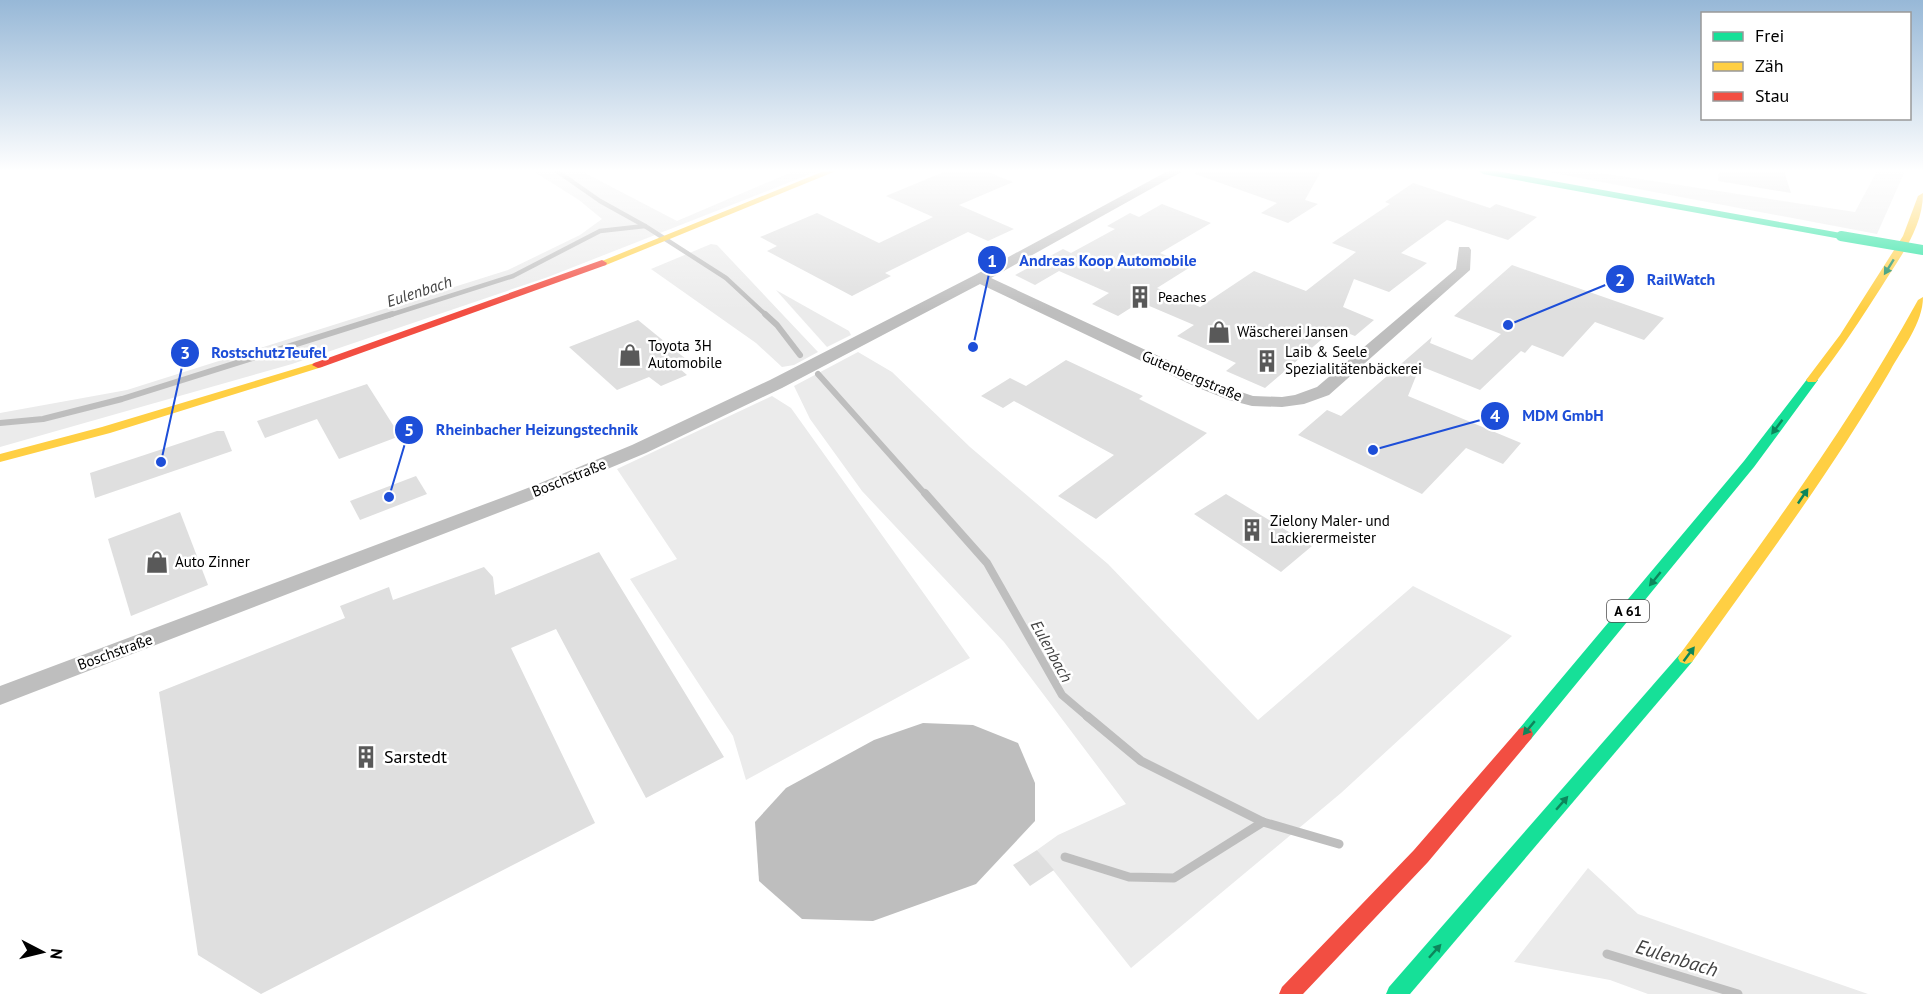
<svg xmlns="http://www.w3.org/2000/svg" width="1923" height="994" font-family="'PT Sans',sans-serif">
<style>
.green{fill:#ebebeb}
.water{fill:#bebebe}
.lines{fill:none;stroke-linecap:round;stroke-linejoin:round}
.stream-far3{stroke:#bebebe;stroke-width:4.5}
.stream-far2{stroke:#bebebe;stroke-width:6}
.stream-far1{stroke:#bebebe;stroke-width:8}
.stream{stroke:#bebebe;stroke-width:9}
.building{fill:#dfdfdf}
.street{fill:#bebebe;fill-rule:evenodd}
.fast{fill:#16e098;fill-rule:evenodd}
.slow{fill:#ffcf43;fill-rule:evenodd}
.jam{fill:#f24e42;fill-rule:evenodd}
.fast-bridge{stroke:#16e098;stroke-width:10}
.oneway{fill:#0d865b}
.labels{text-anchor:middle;stroke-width:5;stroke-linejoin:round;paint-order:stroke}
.far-poi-label{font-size:14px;fill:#000;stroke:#fff;text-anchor:start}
.shield{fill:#fff;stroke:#4c4c4c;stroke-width:1.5}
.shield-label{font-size:14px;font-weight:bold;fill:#000}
.poi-label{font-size:15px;fill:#000;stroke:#fff;text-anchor:start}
.street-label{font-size:15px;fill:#000;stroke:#fff}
.water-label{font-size:16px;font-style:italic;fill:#434343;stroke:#fff}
.near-poi-label{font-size:18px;fill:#000;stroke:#fff;text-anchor:start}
.near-water-label{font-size:20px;font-style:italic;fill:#434343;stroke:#fff}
.leader{fill:none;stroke:#1d4ed8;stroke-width:2}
.callout-dot{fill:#1d4ed8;stroke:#fff;stroke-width:2}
.mark-label{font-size:18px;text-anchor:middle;font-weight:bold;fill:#fff}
.callout-label{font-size:16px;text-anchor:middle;font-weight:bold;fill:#1d4ed8;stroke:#fff;stroke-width:5;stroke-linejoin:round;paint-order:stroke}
</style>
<rect width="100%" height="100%" fill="#fff"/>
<g class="green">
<polygon points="533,171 581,171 677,221 794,171 818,171 548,277 292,364 0,447 0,413 127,390 508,270 580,235 602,219 579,200"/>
<polygon points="1543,171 1588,171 1855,212 1877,171 1905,171 1877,234"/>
<polygon points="711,244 717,245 818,352 794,365 782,367 756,343 651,269"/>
<polygon points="776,290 849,331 851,335 827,347"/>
<polygon points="858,352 892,372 970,447 1108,564 1258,720 1413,586 1512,636 1341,793 1131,968 1037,850 1058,835 1126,804 1004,642 862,491 810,419 794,386"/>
<polygon points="772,396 791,408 970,658 746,780 733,736 630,579 677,559 617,469"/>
<polygon points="1588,868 1638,914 1868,994 1648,994 1610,980 1514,962"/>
</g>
<polygon class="water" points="923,723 973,725 1018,743 1035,783 1035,821 976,884 873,921 802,919 759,881 755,822 786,788 874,740"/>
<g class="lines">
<g class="stream-far3">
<polyline points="557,171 600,201 645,226 726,278 767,316"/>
<polyline points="387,316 513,276 600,231 645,226"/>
</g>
<g class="stream-far2">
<polyline points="765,314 777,325 800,355"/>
<polyline points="818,374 926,495"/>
<polyline points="0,423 43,419 122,399 392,314"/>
</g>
<polyline class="stream-far1" points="925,493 987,563 1062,695 1089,718"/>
<g class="stream">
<polyline points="1087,716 1141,761 1263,822 1339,844"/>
<polyline points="1065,857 1129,877 1174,878 1263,822"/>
<polyline points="1607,954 1738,994"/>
</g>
</g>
<g class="building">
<polygon points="946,171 985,171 1013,182 959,205 1014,229 988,241 968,232 885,273 891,276 852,296 767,251 777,246 760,237 817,213 879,243 933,217 886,196"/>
<polygon points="1195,171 1321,171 1305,200 1318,204 1288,223 1261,213 1277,203 1195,174"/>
<polygon points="1719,171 1784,171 1791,193 1718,181"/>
<polygon points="1413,183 1490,208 1496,204 1537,217 1508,240 1447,220 1401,253 1427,263 1389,292 1354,279 1343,307 1374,320 1355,336 1335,328 1265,388 1226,371 1236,363 1177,336 1194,325 1140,302 1118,316 1092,304 1109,293 1059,271 1035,285 1015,275 1063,249 1071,253 1115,229 1107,226 1130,213 1139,217 1162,204 1211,223 1160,253 1192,266 1157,288 1200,307 1254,271 1306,291 1356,252 1332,243 1390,204 1385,202"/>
<polygon points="1512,265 1664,318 1644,340 1595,322 1563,357 1532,345 1525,353 1521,351 1480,390 1420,366 1408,396 1521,443 1503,464 1466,448 1422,494 1298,435 1327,410 1341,416 1432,337 1430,343 1472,360 1501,334 1454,316"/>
<polygon points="638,320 692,364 680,369 687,375 661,386 649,377 617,390 569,347"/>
<polygon points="1066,360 1143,396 1139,399 1207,433 1096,519 1058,496 1114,455 1014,401 1003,408 981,396 1010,378 1026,386"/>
<polygon points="367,384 400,436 339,459 317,419 265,438 257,421"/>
<polygon points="217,431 224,431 232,451 95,498 90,473"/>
<polygon points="416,476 427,494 360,520 350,501"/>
<polygon points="1226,494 1312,546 1281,572 1194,514"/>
<polygon points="180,512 208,585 131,616 108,539"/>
<polygon points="599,552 724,757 646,798 556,629 511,648 595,823 261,994 198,955 159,692 345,618 340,606 389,587 393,600 484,567 493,577 495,595"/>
<polygon points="1037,850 1054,870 1030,886 1013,865"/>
</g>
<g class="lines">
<polygon class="street" points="1168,171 1183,171 991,278 1208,379 1241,392 1253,396 1282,397 1295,395 1317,387 1456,269 1459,247 1469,247 1471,250 1470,270 1329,395 1304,404 1282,407 1252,406 1229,400 1196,387 980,284 782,388 646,453 547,494 0,705 0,686 533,486 632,445 770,380 975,275"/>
<g class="fast">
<polygon points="1479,171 1497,171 1841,233 1846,236 1841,239 1483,174"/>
<polygon points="1812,376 1818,380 1754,467 1531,739 1525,741 1519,739 1517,734 1519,729 1744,461 1808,378"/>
<polygon points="1686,652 1692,654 1694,658 1692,662 1410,994 1386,994 1389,987 1680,654"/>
</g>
<g class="slow">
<polygon points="824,171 836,171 606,265 602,266 597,263"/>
<path d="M1923,193C1923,228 1900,257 1882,286C1861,319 1840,351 1816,382H1808L1806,380L1840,335L1903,236L1918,196Z"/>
<path d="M1923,297C1923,323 1902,349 1890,371C1831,472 1760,567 1692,662L1686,664L1680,662L1678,658L1680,654C1765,539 1849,426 1918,300Z"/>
<polygon points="318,362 322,363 324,365 322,367 110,433 0,462 0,454 102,427"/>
</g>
<g class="jam">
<polygon points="602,260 607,263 606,265 322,367 318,368 312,365 314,363"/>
<polygon points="1525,727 1531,729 1533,734 1531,739 1428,862 1303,994 1279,994 1282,987 1414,850 1519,729"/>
</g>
<polyline class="fast-bridge" points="1841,236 1923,250"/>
</g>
<defs><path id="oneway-solid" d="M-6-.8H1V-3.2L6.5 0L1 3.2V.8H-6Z" transform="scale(1.5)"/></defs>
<g class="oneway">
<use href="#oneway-solid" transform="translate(1889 267) rotate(122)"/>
<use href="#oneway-solid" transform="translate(1777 427) rotate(127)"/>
<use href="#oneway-solid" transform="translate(1803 496) rotate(-56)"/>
<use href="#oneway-solid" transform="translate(1655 579) rotate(129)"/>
<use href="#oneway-solid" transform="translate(1689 654) rotate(-53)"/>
<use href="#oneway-solid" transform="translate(1529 728) rotate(130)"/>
<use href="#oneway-solid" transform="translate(1562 803) rotate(-49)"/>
<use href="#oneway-solid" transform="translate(1435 951) rotate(-48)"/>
</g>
<linearGradient id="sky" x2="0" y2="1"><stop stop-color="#97b8d7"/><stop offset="0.55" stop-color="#fff"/><stop offset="1" stop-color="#fff" stop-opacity="0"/></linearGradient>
<rect width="1923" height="310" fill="url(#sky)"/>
<defs>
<g id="building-bare" transform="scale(1.8)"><path d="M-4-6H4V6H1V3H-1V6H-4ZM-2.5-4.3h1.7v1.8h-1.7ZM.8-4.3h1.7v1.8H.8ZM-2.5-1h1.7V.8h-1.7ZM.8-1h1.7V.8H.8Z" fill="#595959" stroke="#fff" stroke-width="2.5" paint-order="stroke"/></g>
<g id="shop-bare" transform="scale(1.8)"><path d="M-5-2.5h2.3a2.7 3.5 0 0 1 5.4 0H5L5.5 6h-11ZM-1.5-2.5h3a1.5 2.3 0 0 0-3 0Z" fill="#595959" stroke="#fff" stroke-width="2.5" paint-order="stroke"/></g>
</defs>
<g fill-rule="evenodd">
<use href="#building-bare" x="1140" y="297"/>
<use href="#shop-bare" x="1219" y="332"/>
<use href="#shop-bare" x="630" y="355"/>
<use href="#building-bare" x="1267" y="361"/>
<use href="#building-bare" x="1252" y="530"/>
<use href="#shop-bare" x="157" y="562"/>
<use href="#building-bare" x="366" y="757"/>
</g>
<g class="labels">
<g class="far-poi-label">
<text x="1158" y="302">Peaches</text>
</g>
<rect class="shield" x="1607" y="600" width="42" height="22" rx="4.5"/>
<g class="shield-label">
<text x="1628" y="616">A 61</text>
</g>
<g class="poi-label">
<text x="1237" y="337">Wäscherei Jansen</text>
<text x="648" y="351">Toyota 3H<tspan x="648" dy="17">Automobile</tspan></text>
<text x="1285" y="357">Laib &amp; Seele<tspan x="1285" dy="17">Spezialitätenbäckerei</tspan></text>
<text x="1270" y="526">Zielony Maler- und<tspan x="1270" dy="17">Lackierermeister</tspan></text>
<text x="175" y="567">Auto Zinner</text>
</g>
<g class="street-label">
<text transform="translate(1192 376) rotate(23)" y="5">Gutenbergstraße</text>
<text transform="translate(569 478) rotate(-22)" y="5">Boschstraße</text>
<text transform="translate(115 652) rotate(-20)" y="5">Boschstraße</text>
</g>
<g class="water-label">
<text transform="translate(419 291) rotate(-18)" y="6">Eulenbach</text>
<text transform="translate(1052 651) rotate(61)" y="6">Eulenbach</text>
</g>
<g class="near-poi-label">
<text x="384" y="763">Sarstedt</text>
</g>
<g class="near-water-label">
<text transform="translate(1677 958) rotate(17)" y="7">Eulenbach</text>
</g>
</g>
<path class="leader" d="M973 347L992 260M1508 325L1620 279M161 462L185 353M1373 450L1495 416M389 497L409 430"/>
<g class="callout-dot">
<circle cx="973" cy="347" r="6"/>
<circle cx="1508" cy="325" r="6"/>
<circle cx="161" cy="462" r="6"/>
<circle cx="1373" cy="450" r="6"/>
<circle cx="389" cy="497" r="6"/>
<circle cx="992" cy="260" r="15"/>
<circle cx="1620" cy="279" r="15"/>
<circle cx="185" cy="353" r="15"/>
<circle cx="1495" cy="416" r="15"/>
<circle cx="409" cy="430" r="15"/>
</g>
<g class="mark-label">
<text x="992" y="267">1</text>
<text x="1620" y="286">2</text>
<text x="185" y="359">3</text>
<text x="1495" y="422">4</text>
<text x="409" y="436">5</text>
</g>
<g class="callout-label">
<text x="1108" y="266">Andreas Koop Automobile</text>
<text x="1681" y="285">RailWatch</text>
<text x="269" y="358">RostschutzTeufel</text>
<text x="1563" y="421">MDM GmbH</text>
<text x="537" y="435">Rheinbacher Heizungstechnik</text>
</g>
<rect x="1701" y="12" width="210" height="108" fill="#ffffff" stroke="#999999" stroke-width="1.5"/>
<rect x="1713" y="32" width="30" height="9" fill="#16e098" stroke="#999999" stroke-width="1.5"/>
<text x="1755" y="42" font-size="18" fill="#000000">Frei</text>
<rect x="1713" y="62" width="30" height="9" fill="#ffcf43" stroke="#999999" stroke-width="1.5"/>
<text x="1755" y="72" font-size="18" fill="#000000">Zäh</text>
<rect x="1713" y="92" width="30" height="9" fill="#f24e42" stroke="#999999" stroke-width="1.5"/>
<text x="1755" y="102" font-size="18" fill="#000000">Stau</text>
<g transform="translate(42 952) rotate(97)" stroke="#ffffff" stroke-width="4.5" paint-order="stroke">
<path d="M0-4.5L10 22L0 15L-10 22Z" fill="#000000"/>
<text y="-9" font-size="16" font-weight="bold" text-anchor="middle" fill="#000000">N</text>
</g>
</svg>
